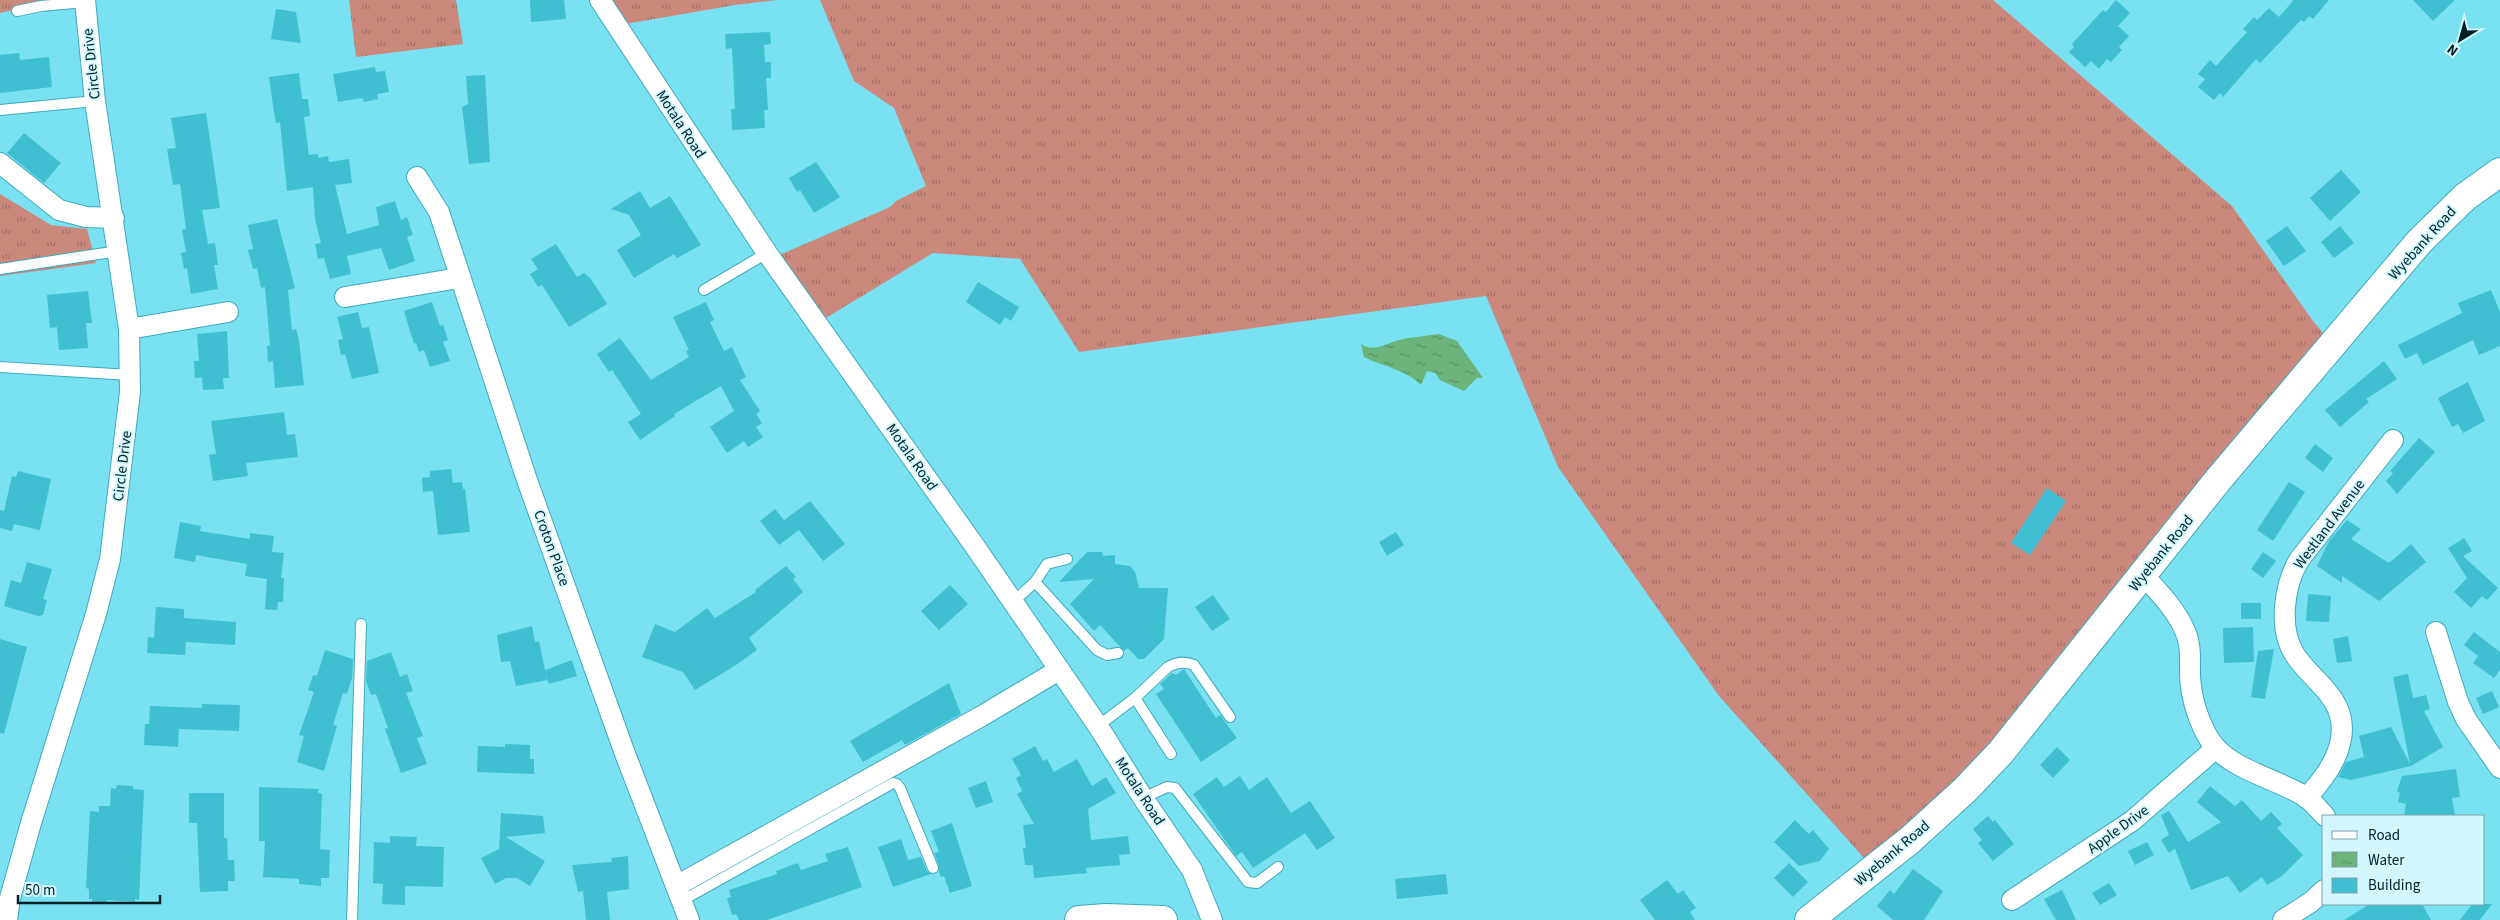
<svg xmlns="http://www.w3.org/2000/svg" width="2500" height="920" font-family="'Source Sans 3',sans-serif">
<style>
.grass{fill:url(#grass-tufts)}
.forest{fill:url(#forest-firs)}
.water{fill:url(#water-ripples)}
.building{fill:#40bfd3}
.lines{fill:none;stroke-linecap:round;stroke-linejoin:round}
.lane-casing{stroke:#3eaabb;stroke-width:12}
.street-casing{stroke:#3eaabb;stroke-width:22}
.secondary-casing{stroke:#3eaabb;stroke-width:30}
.lane{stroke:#fff;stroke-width:10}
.street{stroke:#fff;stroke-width:20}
.secondary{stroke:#fff;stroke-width:28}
.labels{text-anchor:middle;stroke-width:4;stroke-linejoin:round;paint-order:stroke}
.street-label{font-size:15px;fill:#002227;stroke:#d2f7fe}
</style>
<defs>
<pattern id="grass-tufts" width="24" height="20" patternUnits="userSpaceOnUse" patternTransform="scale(1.25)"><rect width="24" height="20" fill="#cb897e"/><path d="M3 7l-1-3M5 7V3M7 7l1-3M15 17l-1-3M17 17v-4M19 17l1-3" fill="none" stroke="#a27067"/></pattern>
<pattern id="forest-firs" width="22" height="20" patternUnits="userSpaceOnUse" patternTransform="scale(1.25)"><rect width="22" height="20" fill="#cb897e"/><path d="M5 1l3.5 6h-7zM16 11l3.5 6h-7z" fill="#a27067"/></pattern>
<pattern id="water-ripples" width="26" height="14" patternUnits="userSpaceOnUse" patternTransform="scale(1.25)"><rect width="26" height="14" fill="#6bb47b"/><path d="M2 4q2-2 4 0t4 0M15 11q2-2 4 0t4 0" fill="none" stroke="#569265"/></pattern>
</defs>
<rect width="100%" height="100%" fill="#79e1f2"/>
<g class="grass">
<polygon points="0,0 83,0 41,4 0,13"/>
<polygon points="349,0 456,0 463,44 356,57"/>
<polygon points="597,0 733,0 735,5 614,26"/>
<polygon points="820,0 1993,0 2232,206 2313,321 2333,345 2064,668 1873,868 1719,696 1558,467 1486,296 1079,352 1020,259 933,253 816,324 769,258 784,253 890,207 896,201 926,186 894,108 854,81"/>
<polygon points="0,194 51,225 87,229 96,263 0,276"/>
</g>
<polygon class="forest" points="733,0 777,0 735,5"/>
<path class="water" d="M1439,334L1457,341L1483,378H1477L1464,391L1440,380L1435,373L1427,371L1421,385C1405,369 1384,367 1364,357L1361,344C1374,353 1387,343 1399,340C1412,337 1426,336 1439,334Z"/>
<g class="building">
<polygon points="530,0 564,0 566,19 531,22"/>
<polygon points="2116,0 2130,13 2118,26 2129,36 2119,47 2122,50 2111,62 2107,59 2099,69 2091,61 2085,67 2069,52 2074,47 2072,44 2103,10 2106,12"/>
<polygon points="2291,0 2329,0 2313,19 2309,16 2304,22 2301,20 2260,63 2256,59 2223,97 2220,93 2214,100 2198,87 2205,79 2198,74 2210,60 2216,66 2247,32 2243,29 2254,17 2257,20 2269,8 2279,17 2293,1"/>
<polygon points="2413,0 2455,0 2433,21"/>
<polygon points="276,9 296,12 301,43 271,39"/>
<polygon points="770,32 771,44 764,45 765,62 771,62 771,78 766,78 768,110 764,110 765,128 732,130 731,109 735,109 732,48 726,49 725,34"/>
<polygon points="19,53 20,60 49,57 52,87 0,93 0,55"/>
<polygon points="375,67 376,72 385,71 389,92 377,94 378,99 364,102 362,98 338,102 333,74"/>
<polygon points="299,73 302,99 308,99 310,116 304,117 309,155 318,154 318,158 328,156 329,162 349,159 352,183 335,185 347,234 379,225 376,207 395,201 401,220 407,217 413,235 407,237 415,261 389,270 381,248 347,256 351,274 330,279 324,258 318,259 315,244 321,243 315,219 313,187 287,191 280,122 276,123 274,112 269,77"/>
<polygon points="485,75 490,162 469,164 462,107 468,104 466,76"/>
<polygon points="206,113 220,208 202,210 208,244 215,243 218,265 214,265 218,289 191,294 187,268 184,269 181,253 186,252 182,230 186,229 180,184 173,185 167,149 176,148 171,118"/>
<polygon points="24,133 61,163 44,183 7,153"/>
<polygon points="816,162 840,197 814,213 800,190 797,192 789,178"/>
<polygon points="2341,170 2361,192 2330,221 2310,198"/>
<polygon points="640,191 650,208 670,196 701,245 677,258 674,254 634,278 617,250 641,235 629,215 611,209"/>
<polygon points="277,219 295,288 288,290 292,330 296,329 299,340 304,385 275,388 273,361 268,362 267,346 270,345 265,287 261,288 257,268 253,269 248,250 253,249 248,225"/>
<polygon points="2287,226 2306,251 2284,266 2266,241"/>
<polygon points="2340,226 2354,243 2334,258 2321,242"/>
<polygon points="556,244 577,277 584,273 591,279 607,304 569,327 542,285 538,287 530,274 538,269 531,259"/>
<polygon points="978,282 1019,307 1011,321 1005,317 1000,325 966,302"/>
<polygon points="2491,290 2500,312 2500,346 2479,355 2473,340 2423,365 2417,353 2405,359 2398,345 2462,313 2458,303"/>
<polygon points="88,291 92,323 86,323 88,348 59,350 57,327 50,328 47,295"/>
<polygon points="432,302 440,326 443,325 448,340 443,342 450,361 430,367 424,350 419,352 416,343 414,344 404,311"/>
<polygon points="706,302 714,320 710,322 724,351 732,347 746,377 740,380 760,411 756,414 762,423 756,427 763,437 748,447 744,441 727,453 710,427 734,411 721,386 674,414 675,416 640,440 628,422 641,414 612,370 609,372 597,354 620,338 651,380 689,357 686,351 689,350 673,317"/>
<polygon points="358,312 362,328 369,327 379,373 352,379 345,354 341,355 338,340 343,339 337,317"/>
<polygon points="227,331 229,378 223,378 224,389 203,390 202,377 195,378 194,361 199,361 197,334"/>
<polygon points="2384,361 2397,379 2366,399 2369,402 2340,427 2325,410"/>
<polygon points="2468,382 2485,421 2463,433 2458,424 2452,427 2438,398"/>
<polygon points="284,412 287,435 295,434 298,457 246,463 248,476 213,481 209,455 216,454 211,421"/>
<polygon points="2419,438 2435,452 2397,494 2386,481 2393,473 2390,471"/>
<polygon points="2315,444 2333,458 2323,472 2305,458"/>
<polygon points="451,469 453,483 462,482 463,489 465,489 470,532 438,535 433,491 423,492 422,478 430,477 430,471"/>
<polygon points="18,471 51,479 40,530 14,524 12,531 0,528 0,510 4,511 12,476 16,477"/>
<polygon points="2289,482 2305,492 2273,541 2257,530"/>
<polygon points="2047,488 2066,501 2030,555 2011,543"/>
<polygon points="810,501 845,544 823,561 799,530 779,545 760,521 775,509 784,520"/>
<polygon points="2347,520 2361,529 2351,539 2389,563 2411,544 2426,562 2379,601 2342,576 2342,583 2317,566 2329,541"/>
<polygon points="180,522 201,526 200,531 250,539 250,533 274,536 272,552 284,553 281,578 284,578 283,602 278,602 277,610 265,609 267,579 245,576 247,564 196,555 195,562 174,558"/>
<polygon points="1396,532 1404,545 1387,556 1379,542"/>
<polygon points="2464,538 2472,551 2463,556 2498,588 2487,600 2482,596 2471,608 2454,592 2467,578 2448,548"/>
<polygon points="1087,552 1102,552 1103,556 1115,555 1115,564 1130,566 1135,572 1139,588 1168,588 1164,639 1144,659 1138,659 1128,648 1124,651 1100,625 1094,631 1070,604 1094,579 1059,582"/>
<polygon points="2263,552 2276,561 2263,578 2251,569"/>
<polygon points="27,562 52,569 43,599 47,600 43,615 38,616 4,606 11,580 21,583"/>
<polygon points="786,566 796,577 793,579 803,592 749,638 757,650 736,665 695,690 683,672 642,657 655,624 675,632 707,608 715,618 756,592 755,590"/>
<polygon points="950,585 968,604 939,630 921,611"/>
<polygon points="2308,594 2331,596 2329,622 2306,621"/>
<polygon points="1213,595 1230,619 1212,631 1195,607"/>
<rect x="2241" y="603" width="20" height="16"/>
<polygon points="156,607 184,609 184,618 236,622 235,645 186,642 185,655 147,653 148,637 154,638"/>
<polygon points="532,626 535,642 539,641 545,670 572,660 577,676 549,684 545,673 547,680 516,686 510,661 501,662 497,635"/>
<polygon points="2253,627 2254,662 2224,663 2223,628"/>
<polygon points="2474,632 2500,652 2500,670 2494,678 2473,663 2478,656 2464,645"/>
<polygon points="2348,636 2352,661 2337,663 2333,639"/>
<polygon points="0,639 27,647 4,734 0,733"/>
<polygon points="2274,649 2265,699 2251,697 2258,651"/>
<polygon points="325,650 353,659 352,678 347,694 343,693 333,725 337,726 324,771 297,762 304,736 299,735 314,692 308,690 313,675 317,676"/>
<polygon points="391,652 400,677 407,674 413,691 406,693 423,736 417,738 427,764 401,773 385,729 388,728 376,694 371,695 366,681 367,661"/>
<polygon points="1184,669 1216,718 1220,715 1237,738 1201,762 1156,694 1164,689 1160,684 1172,673 1176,675"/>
<polygon points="2408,674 2413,698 2426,695 2430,709 2424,711 2443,747 2411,766 2351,780 2338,777 2346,762 2364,757 2359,736 2391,727 2410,764 2393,677"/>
<polygon points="949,683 961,714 905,745 902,740 863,762 850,741"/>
<polygon points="2492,691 2499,707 2483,714 2476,698"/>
<polygon points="202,704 240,705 239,731 179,729 178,747 144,745 145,724 149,724 150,706 202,708"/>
<polygon points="505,744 530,745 530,759 534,759 534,774 477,772 478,746 505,747"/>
<polygon points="1035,746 1043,761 1047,759 1054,772 1077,759 1092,786 1106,777 1116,793 1088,809 1091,840 1128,836 1130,854 1119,855 1120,865 1086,868 1087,873 1034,878 1033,865 1025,865 1023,848 1026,848 1023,825 1034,824 1017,794 1022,791 1016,778 1021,775 1012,759"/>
<polygon points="2057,747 2070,760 2053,778 2040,765"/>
<polygon points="2456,769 2460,797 2452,798 2455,816 2404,816 2406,804 2398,802 2400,793 2397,791 2402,776"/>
<polygon points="1240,776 1249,790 1267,777 1291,813 1310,801 1335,838 1317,850 1305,833 1253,868 1242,852 1236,856 1193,794 1217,777 1224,787"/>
<polygon points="986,781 993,802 976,808 968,788"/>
<polygon points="117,785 133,786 133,789 144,790 139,900 135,899 135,902 107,900 107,903 92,902 92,899 89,899 89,889 86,888 90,811 99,812 99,806 110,806 111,788 116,789"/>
<polygon points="2210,786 2235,806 2242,800 2261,821 2271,812 2282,824 2277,828 2303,855 2282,876 2267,885 2262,877 2240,893 2228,876 2191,890 2175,849 2169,853 2161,840 2169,835 2161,815 2169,811 2188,842 2221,822 2197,802"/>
<polygon points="259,787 319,789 318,793 322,794 320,849 330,850 329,878 321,878 321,886 299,884 299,879 263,877 265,841 259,841"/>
<polygon points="189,793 224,793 224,838 227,838 228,860 234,860 235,881 228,881 228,891 200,892 197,823 189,823"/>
<polygon points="501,813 543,816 545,833 506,837 545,861 530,886 517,878 506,878 495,884 481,858 499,849"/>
<polygon points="1988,816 1993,822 1995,820 2014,844 1993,861 1978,843 1982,840 1973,829"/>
<polygon points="1795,820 1809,834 1813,830 1829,849 1820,861 1799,866 1774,842"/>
<polygon points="952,823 972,886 950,893 944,876 941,877 939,872 939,866 934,853 939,852 931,831"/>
<polygon points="390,836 417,837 416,846 444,847 443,887 405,886 405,905 382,904 383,884 373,883 374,842 390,843"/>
<polygon points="901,839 908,860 921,857 927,871 931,874 893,887 878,847"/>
<polygon points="2147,842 2154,855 2135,865 2128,851"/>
<polygon points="848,847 862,887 767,920 739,920 736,914 732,915 727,898 731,897 729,890 777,874 776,871 798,863 801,870 828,861 825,854"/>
<polygon points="628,856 629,889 607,892 610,920 586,920 583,891 578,892 572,865 612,862 611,858"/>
<polygon points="1789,863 1808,882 1793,897 1774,878"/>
<polygon points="1913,869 1943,891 1924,920 1893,920 1877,906 1890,890 1894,894"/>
<polygon points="1446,874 1448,894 1397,899 1395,879"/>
<polygon points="1667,880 1678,894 1683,890 1696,908 1690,912 1695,920 1655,920 1640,900"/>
<polygon points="2109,883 2117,895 2100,905 2092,893"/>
<polygon points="2062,890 2067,900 2076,920 2056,920 2044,899"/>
<polygon points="2370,904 2422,904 2431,920 2344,920"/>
<polygon points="2472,904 2492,904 2480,920 2460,920"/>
</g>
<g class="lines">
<g class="lane-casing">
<g id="lane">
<polyline points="17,11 41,6 85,2"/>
<polyline points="0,110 95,101"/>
<polyline points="0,269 118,251"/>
<polyline points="704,290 767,253"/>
<polyline points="0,367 130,375"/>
<polyline points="1035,582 1047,564 1067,559"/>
<polyline points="1013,602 1035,582 1097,650 1107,655 1118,653"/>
<path d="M1135,698L1168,667C1177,662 1185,661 1194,665L1230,717"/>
<polyline points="1098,726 1135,698 1171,754"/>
<polyline points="1143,798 1167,787 1175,788 1248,882 1257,883 1278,867"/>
<polyline points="683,900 893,783 897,784 900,788 933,868"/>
<polyline points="352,920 361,624"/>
</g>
</g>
<g class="street-casing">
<g id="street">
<polyline points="600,0 767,253 976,548 1098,726 1143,798 1192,870 1212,920"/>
<polyline points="0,163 59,210 86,217 114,218"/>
<polyline points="417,177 439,212 527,480 624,751 689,920"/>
<polyline points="345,297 459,278"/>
<polyline points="129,329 228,312"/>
<path d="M2143,575C2160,593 2179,613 2187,636C2193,653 2188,669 2191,686C2193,705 2203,734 2216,748C2237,771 2281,781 2306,797C2313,802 2319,810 2325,816"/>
<polyline points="2436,632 2458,702 2466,719 2500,768"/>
<path d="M2306,798C2334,769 2358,729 2328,693C2318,680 2304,669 2295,655C2278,629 2284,585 2299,560L2393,440"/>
<polyline points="678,885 980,717 1059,670"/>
<polyline points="2012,900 2132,821 2216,748"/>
<polyline points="7,920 10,898 31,823 96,614 110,559 130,392 129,329 95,101 85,0"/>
<polyline points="2283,920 2311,902 2324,890"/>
</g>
</g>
<g class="secondary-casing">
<g id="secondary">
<polyline points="1079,920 1106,918 1163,920"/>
<polyline points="1809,920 1910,840 1966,789 2001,752 2218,480 2419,242 2465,197 2500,172"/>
</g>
</g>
<use href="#lane" class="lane"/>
<use href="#street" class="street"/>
<use href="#secondary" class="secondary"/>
</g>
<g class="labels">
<g class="street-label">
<text transform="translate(91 64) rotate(-96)" y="5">Circle Drive</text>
<text transform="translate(681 124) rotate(57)" y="5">Motala Road</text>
<text transform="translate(2422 243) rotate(-48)" y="5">Wyebank Road</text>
<text transform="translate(912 457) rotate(55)" y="5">Motala Road</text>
<text transform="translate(122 466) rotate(-83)" y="5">Circle Drive</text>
<text transform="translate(2329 524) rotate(-53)" y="5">Westland Avenue</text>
<text transform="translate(552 548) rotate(70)" y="5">Croton Place</text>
<text transform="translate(2161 553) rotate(-51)" y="5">Wyebank Road</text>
<text transform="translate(1140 791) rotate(57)" y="5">Motala Road</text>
<text transform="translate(2118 829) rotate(-36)" y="5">Apple Drive</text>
<text transform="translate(1892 853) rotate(-40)" y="5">Wyebank Road</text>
</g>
</g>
<rect x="2322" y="815" width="162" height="90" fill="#d2f7fe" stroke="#7ea2a8"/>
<rect x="2332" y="831" width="25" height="8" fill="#ffffff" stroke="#7ea2a8"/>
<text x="2368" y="840" font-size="15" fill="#002227">Road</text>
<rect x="2332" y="852" width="25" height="15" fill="url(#water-ripples)" stroke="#7ea2a8"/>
<text x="2368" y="865" font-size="15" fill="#002227">Water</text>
<rect x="2332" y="878" width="25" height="15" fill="#40bfd3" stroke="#7ea2a8"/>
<text x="2368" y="890" font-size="15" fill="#002227">Building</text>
<g transform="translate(2460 40) rotate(217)" stroke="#d2f7fe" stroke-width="4" paint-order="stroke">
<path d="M0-4L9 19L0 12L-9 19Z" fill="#002227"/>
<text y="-8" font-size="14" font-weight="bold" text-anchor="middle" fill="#002227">N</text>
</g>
<path d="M18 895v8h142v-8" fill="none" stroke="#002227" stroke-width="2.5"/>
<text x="25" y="895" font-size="15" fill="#002227" stroke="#d2f7fe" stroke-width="4" paint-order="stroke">50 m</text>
</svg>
